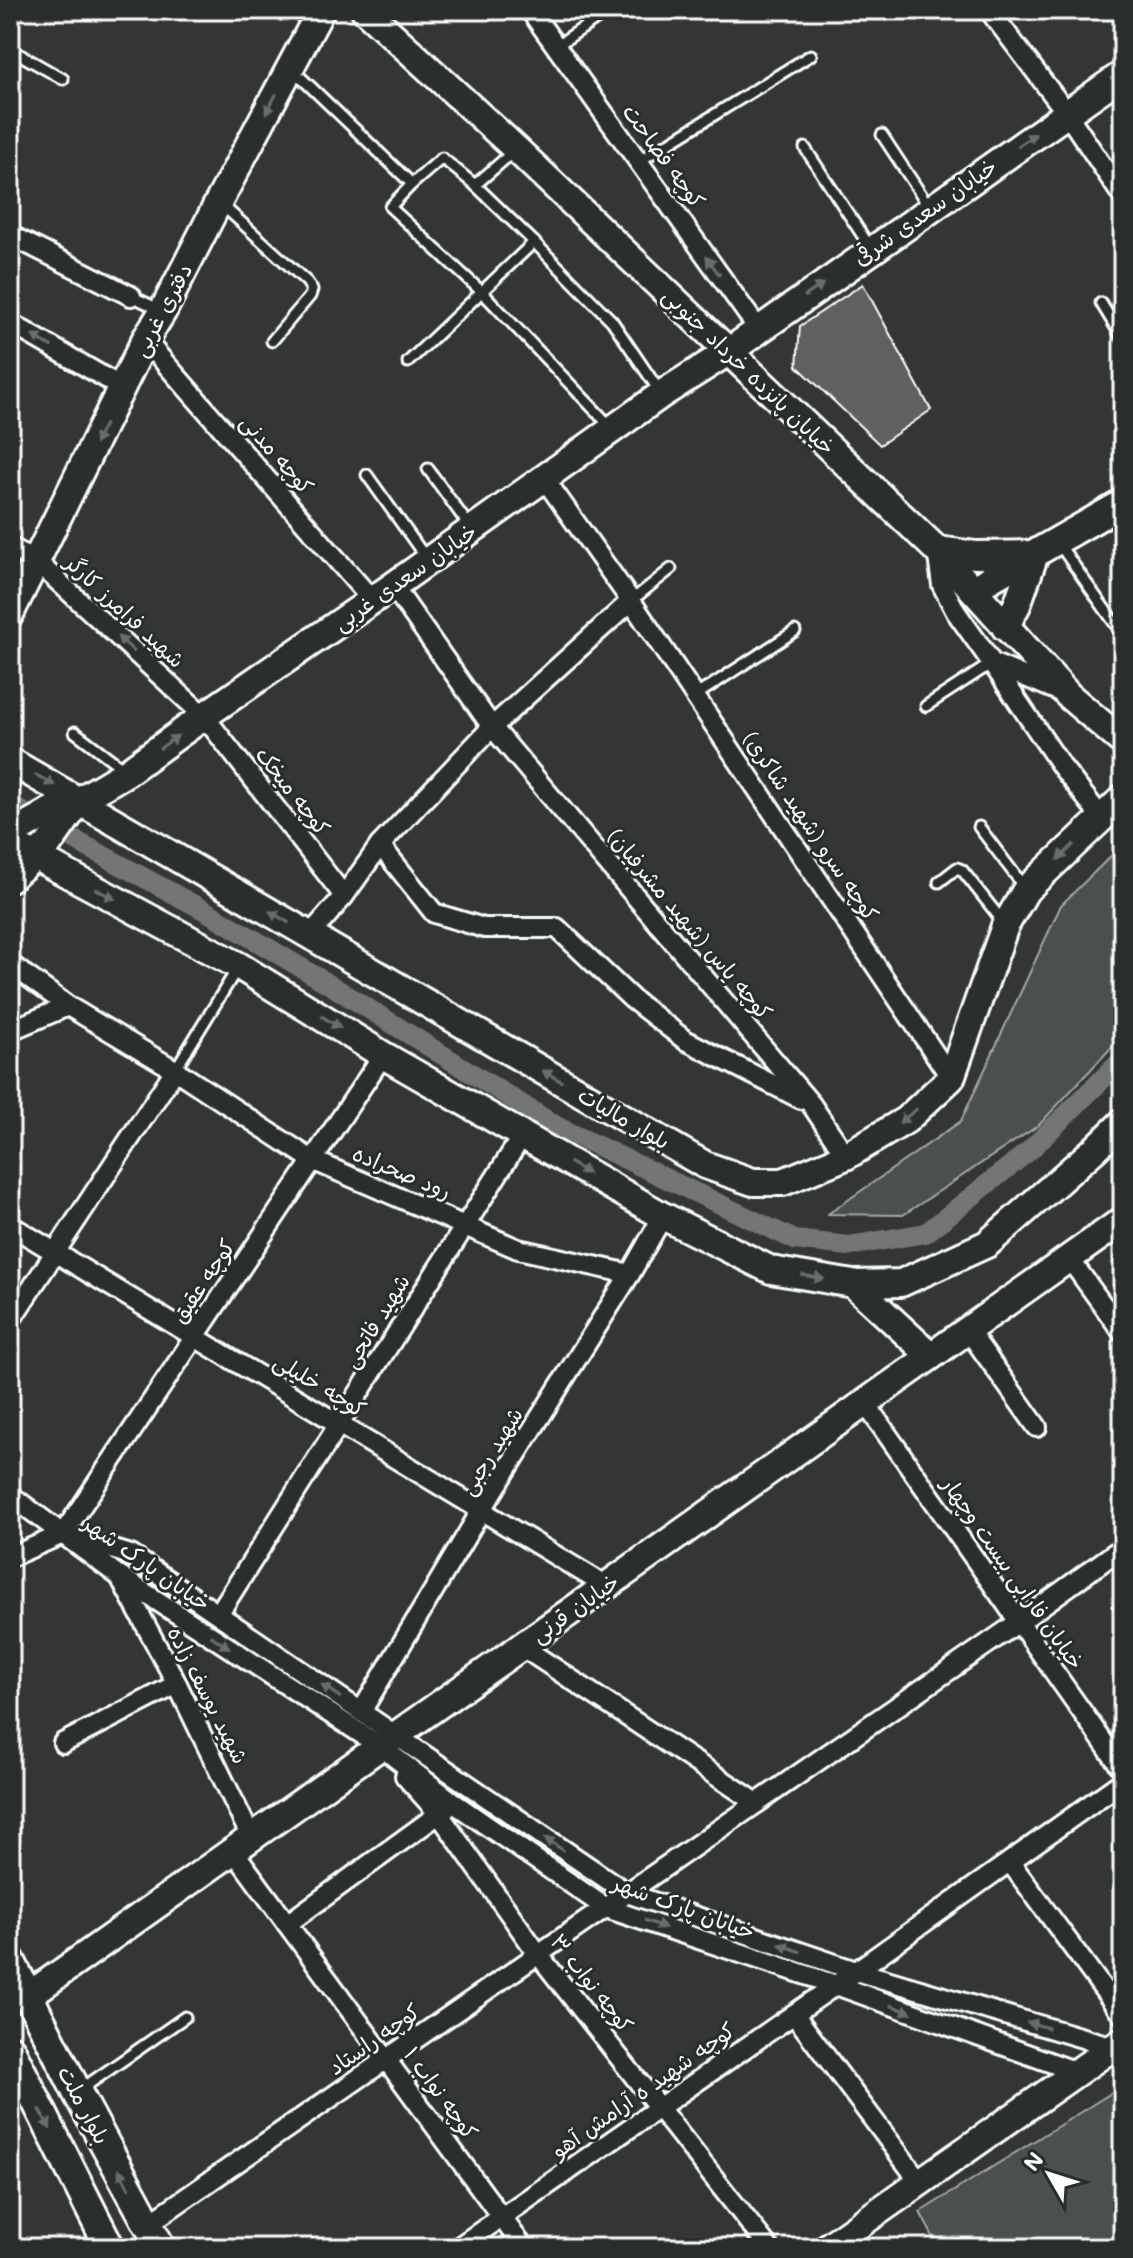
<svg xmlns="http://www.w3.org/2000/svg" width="1133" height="2258" font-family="Mali,'Playpen Sans Arabic',sans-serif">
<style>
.green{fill:#4c4f50;stroke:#a6a7a8;stroke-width:2}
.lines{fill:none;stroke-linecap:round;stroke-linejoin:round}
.canal{stroke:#737576;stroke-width:20}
.building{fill:#5f6162;stroke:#fff;stroke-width:2}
.lane-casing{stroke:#fff;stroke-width:15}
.street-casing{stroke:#fff;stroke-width:24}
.secondary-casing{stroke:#fff;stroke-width:32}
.primary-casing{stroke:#fff;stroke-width:34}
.lane{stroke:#2a2d2e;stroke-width:9}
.street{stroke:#2a2d2e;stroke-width:18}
.secondary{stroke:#2a2d2e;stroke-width:26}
.primary{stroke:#2a2d2e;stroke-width:28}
.oneway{fill:#6a6c6d}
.labels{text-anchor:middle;stroke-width:6;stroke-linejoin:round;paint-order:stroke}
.street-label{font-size:22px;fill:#fff;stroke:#2a2d2e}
</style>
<rect width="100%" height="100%" fill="#333536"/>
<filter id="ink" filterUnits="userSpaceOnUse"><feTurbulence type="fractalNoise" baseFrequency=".0125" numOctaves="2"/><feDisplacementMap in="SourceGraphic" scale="16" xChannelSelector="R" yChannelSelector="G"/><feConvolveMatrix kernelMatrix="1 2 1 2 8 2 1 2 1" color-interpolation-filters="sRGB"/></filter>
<g filter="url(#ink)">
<g class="green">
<polygon points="1123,844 1123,1035 1039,1125 903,1215 828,1214 961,1121 1061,905"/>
<polygon points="1116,2090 1123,2099 1123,2248 939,2248 920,2212"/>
</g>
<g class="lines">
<polyline class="canal" points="10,805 211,914 332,986 558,1127 795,1240 849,1246 926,1233 1030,1150 1123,1059"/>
</g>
<polygon class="building" points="863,284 931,410 880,445 797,366 800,326"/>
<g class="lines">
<g class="lane-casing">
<g id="lane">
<polyline points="556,46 610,10"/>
<polyline points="10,49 63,79"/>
<polyline points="292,69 412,184 390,207 483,293 611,427"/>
<polyline points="882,135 930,208"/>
<polyline points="805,148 870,247"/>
<polyline points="638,162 811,55"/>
<polyline points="475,185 514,151"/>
<polyline points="221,204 307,282 312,290 310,296 272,341"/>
<polyline points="534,242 612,321 660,392"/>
<polyline points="131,296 161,310"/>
<polyline points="1101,303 1123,339"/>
<polyline points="408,362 534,242 475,185 442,158 412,184"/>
<polyline points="428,469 470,527"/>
<polyline points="367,475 426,558"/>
<polyline points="1059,544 1123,635"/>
<polyline points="631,601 671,569"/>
<polyline points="695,696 795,631"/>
<polyline points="926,706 992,663"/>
<polyline points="75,732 125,770"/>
<polyline points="979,827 1025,888"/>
<polyline points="939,882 957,868 962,870 1004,923"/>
<polyline points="175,1070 237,969"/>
<polyline points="80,2090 185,2017"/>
</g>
</g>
<g class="street-casing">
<g id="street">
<polyline points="530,10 759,330"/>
<polyline points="989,10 1066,112 1123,197"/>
<polyline points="10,15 13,10"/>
<polyline points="10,235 131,296"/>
<polyline points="10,323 123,388"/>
<polyline points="145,340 372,600"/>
<polyline points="544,478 631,601 951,1078"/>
<polyline points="10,547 36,561 204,716 344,896"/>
<polyline points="937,550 942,585 956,612 992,663"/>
<polyline points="393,586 492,727 811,1104 846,1156"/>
<polyline points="1063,693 992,663 1062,767 1101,817"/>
<polyline points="380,845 434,913 484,928 557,928 632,999 685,1040 801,1099"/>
<polyline points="310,935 344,896 380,845 492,727 631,601"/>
<polyline points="10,964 68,1006 175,1070 10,1321"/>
<polyline points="10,1032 16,1028 68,1006"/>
<polyline points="175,1070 312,1160 518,1249 630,1274"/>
<polyline points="10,1225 606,1586"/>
<polyline points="1069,1258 1123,1333"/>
<polyline points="968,1330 1037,1427"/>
<polyline points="865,1403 1123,1770"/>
<polyline points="10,1495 119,1576 380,1746 454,1803 606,1908 836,1985 1077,2072"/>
<polyline points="63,1534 383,1055"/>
<polyline points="78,1539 131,1555 627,1893 856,1971 1113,2047"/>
<polyline points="10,1557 63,1534"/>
<polyline points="121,1579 177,1684 251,1837"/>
<polyline points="219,1613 522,1136"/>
<polyline points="521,1646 757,1803"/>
<polyline points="361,1712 481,1511 630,1274 663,1216"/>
<polyline points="63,1743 177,1684"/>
<polyline points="405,1776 439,1814 538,1954 769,2248"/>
<polyline points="233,1850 524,2248"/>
<polyline points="1010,1862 1123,2016"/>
<polyline points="287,1924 447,1808"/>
<polyline points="794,2014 920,2182"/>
<polyline points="148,2224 1019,1622 1123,1547"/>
<polyline points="457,2248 856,1971 1123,1781"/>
</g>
</g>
<g class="secondary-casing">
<g id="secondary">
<polyline points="365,10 516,149 937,550 1069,696 1123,742"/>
<polyline points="937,550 976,555 1035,554 1017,605 1005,627"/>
<polyline points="973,589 1123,503"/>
<polyline points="10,614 145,340 163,311 219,201 321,10"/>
<polyline points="10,761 705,1165 753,1182 783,1182 846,1156 906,1120 951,1078 1005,926 1026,890 1123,798"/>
<polyline points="10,835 51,811 80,800 127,772 204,716 393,586 662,394 728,352 1123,74"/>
<polyline points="10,843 239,966 383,1055 663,1216 771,1270 853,1284 901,1283 987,1244 1095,1149 1123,1122"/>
<polyline points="10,878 48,845 80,800"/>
<polyline points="853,1284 931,1356"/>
<polyline points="28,1996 1123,1220"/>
<polyline points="826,2248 1123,2040"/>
</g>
</g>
<g class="primary-casing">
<g id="primary">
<polyline points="10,1960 77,2092 161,2248"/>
<polyline points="10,2049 110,2248"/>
</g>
</g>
<use href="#lane" class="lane"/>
<use href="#street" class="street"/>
<use href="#secondary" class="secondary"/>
<use href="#primary" class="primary"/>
</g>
<defs><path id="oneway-solid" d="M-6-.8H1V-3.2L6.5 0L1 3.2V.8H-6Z" transform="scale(2)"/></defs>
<g class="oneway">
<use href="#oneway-solid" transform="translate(271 104) rotate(118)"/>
<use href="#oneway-solid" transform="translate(1027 140) rotate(-35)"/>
<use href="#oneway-solid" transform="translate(713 266) rotate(-126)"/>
<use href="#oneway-solid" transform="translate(814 290) rotate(-35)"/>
<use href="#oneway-solid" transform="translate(42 341) rotate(-150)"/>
<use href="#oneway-solid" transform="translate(100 434) rotate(117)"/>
<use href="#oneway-solid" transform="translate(126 644) rotate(-137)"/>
<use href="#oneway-solid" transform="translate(169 742) rotate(-36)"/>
<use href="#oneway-solid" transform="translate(45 780) rotate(29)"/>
<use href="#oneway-solid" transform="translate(1066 852) rotate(136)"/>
<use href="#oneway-solid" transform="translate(105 894) rotate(28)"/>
<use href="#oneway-solid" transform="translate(279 917) rotate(-149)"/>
<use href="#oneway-solid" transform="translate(331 1022) rotate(32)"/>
<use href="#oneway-solid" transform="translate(552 1076) rotate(-150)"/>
<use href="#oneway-solid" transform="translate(908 1116) rotate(141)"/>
<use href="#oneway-solid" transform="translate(579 1168) rotate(30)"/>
<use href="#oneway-solid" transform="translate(813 1277) rotate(10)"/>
<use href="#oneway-solid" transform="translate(220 1642) rotate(33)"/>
<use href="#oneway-solid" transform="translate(331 1691) rotate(-145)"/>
<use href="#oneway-solid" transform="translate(554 1844) rotate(-146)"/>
<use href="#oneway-solid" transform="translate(655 1924) rotate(19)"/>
<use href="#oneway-solid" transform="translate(790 1948) rotate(-161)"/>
<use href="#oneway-solid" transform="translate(901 2009) rotate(20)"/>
<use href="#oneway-solid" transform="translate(1038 2025) rotate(-164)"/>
<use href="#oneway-solid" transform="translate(45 2119) rotate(63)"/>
<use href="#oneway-solid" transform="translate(124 2179) rotate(-118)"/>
</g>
</g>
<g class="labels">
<g class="street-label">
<text transform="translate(664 156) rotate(54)" y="8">کوچه فصاحت</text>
<text transform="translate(925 212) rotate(-35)" y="8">خیابان سعدی شرقی</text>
<text transform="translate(162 310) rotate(-62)" y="8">دفتری غربی</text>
<text transform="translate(749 371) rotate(44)" y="8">خیابان پانزده خرداد جنوبی</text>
<text transform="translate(277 454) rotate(49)" y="8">کوچه مدنی</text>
<text transform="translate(405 577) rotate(-35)" y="8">خیابان سعدی غربی</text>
<text transform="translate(125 611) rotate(43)" y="8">شهید فرامرز کارگر</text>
<text transform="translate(293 791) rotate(52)" y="8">کوچه میخک</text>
<text transform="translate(811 826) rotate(56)" y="8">کوچه سرو (شهید شاکری)</text>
<text transform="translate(690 924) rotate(50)" y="8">کوچه یاس (شهید مشرفیان)</text>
<text transform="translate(624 1118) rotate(30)" y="8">بلوار مالیات</text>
<text transform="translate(402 1172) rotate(23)" y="8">رود صحراده</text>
<text transform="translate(203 1281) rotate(-56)" y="8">کوچه عقیق</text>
<text transform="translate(376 1321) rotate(-58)" y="8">شهید فاتحی</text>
<text transform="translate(320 1385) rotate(31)" y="8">کوچه خلیلی</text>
<text transform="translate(491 1451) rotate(-58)" y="8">شهید رجبی</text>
<text transform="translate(147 1563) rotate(35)" y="8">خیابان پارک شهر</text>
<text transform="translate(1013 1573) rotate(55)" y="8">خیابان فارابی بیست وچهار</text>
<text transform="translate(575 1608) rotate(-35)" y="8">خیابان قرنی</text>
<text transform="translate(208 1695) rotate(63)" y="8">شهید یوسف زاده</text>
<text transform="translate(684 1907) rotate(20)" y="8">خیابان پارک شهر</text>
<text transform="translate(592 1983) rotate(52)" y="8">کوچه نواب ۳</text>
<text transform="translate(374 2039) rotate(-35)" y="8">کوچه راستاد</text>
<text transform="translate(643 2090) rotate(-35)" y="8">کوچه شهید ه آرامش آهو</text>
<text transform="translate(441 2093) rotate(54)" y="8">کوچه نواب ۱</text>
<text transform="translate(84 2105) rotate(62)" y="8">بلوار ملت</text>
</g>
</g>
<rect width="1133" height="2258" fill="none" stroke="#2a2d2e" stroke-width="40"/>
<rect x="20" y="20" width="1093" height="2218" fill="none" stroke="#fff" stroke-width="3" filter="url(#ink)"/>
<g transform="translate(1049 2174) rotate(309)" stroke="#2a2d2e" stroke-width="6" paint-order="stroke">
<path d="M0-6L14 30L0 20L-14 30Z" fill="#ffffff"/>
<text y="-12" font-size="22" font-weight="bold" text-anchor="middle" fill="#ffffff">N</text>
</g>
</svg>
